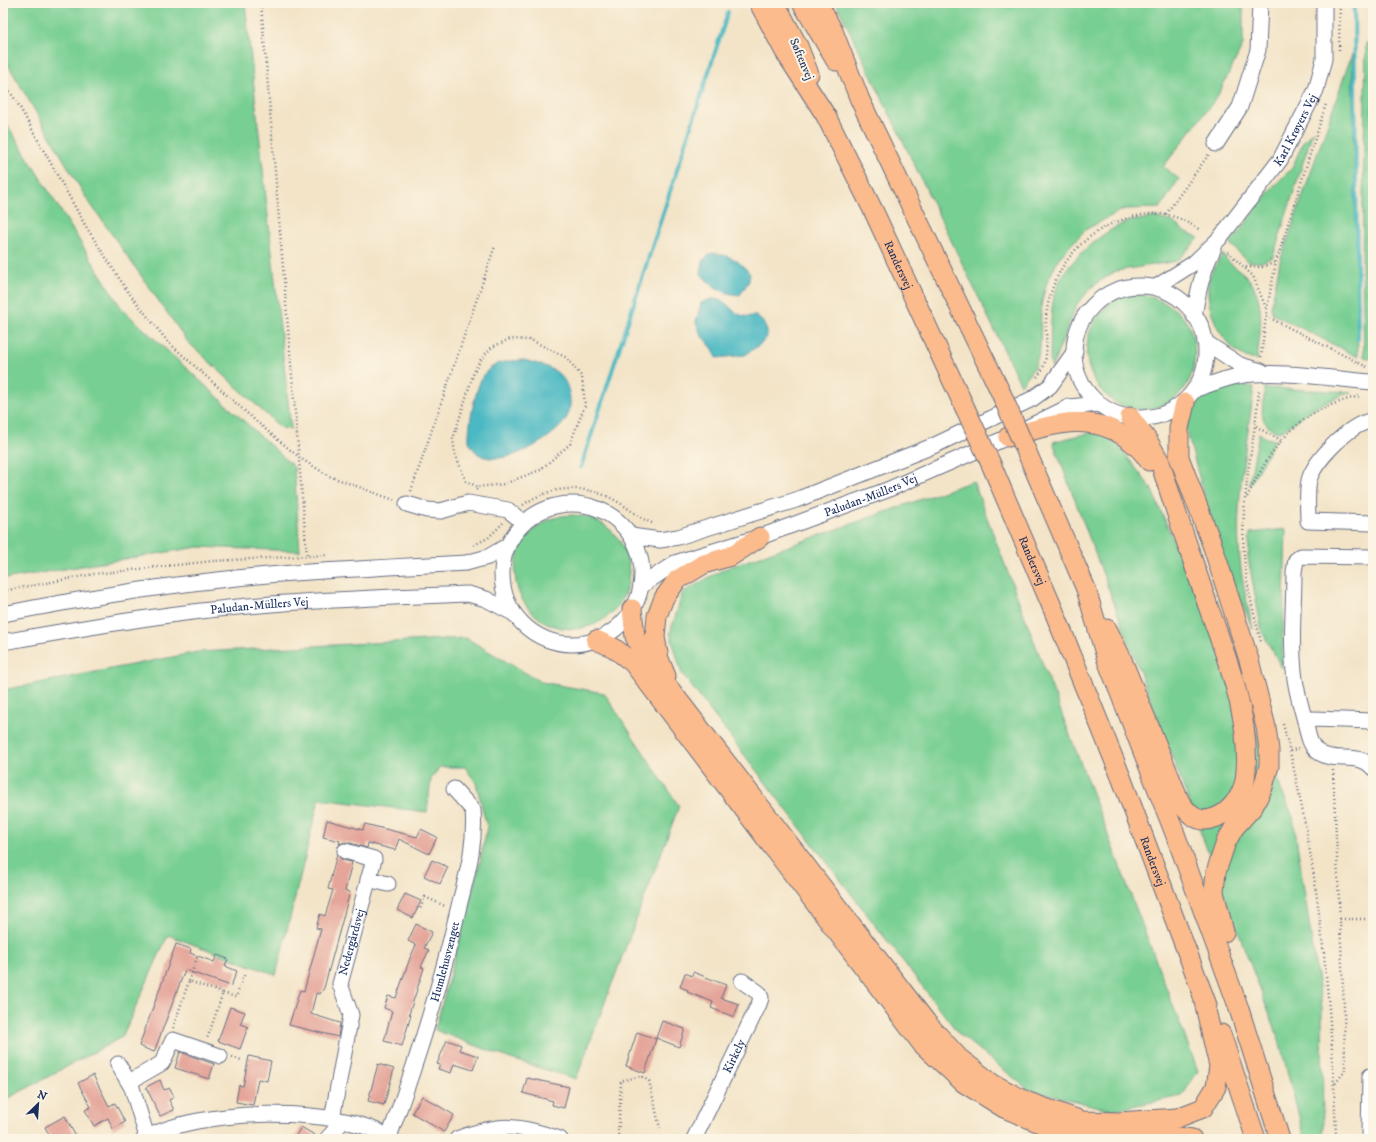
<svg xmlns="http://www.w3.org/2000/svg" width="1376" height="1142" font-family="'IM FELL DW Pica',serif">
<style>
.green{fill:#78cf93;stroke:#4a7f78}
.water{fill:#4bb9c3;stroke:#337490}
.lines{fill:none;stroke-linecap:round;stroke-linejoin:round}
.stream{stroke:#4bb9c3;stroke-width:4}
.building{fill:#e5a59a}
.minor-casing{stroke:#676e83;stroke-width:17}
.major-casing{stroke:#676e83;stroke-width:21}
.path{stroke:#676e83;stroke-width:2.5;stroke-dasharray:1 3;stroke-linecap:butt}
.minor{stroke:#fff;stroke-width:15}
.major{stroke:#fbbb8c;stroke-width:19}
.major-bridge-casing{stroke:#676e83;stroke-width:21;stroke-linecap:butt}
.major-bridge{stroke:#fbbb8c;stroke-width:19}
.labels{text-anchor:middle;stroke-width:4;stroke-linejoin:round;paint-order:stroke}
.street-label{font-size:12px;fill:#1b2f5e;stroke:#fcf5e5}
</style>
<rect width="100%" height="100%" fill="#fcf5e5"/>
<filter id="ink" filterUnits="userSpaceOnUse"><feTurbulence type="fractalNoise" baseFrequency=".025" numOctaves="2"/><feDisplacementMap in="SourceGraphic" scale="8" xChannelSelector="R" yChannelSelector="G"/><feConvolveMatrix kernelMatrix="1 2 1 2 8 2 1 2 1" color-interpolation-filters="sRGB"/></filter>
<filter id="wash" filterUnits="userSpaceOnUse"><feTurbulence type="fractalNoise" baseFrequency=".012" numOctaves="4" result="noise"/><feDisplacementMap in="SourceGraphic" scale="16" xChannelSelector="R" yChannelSelector="G"/><feGaussianBlur stdDeviation="0.9" result="paint"/><feColorMatrix in="noise" values="0 0 0 0 0 0 0 0 0 0 0 0 0 0 0 0 0 1.4 0 .05"/><feComposite in="paint" operator="in"/></filter>
<g filter="url(#wash)">
<rect width="100%" height="100%" fill="#f3e4c8"/>
<g class="green">
<polygon points="3,3 245,3 291,429 281,428 187,341 85,196 3,56"/>
<polygon points="836,3 1243,3 1243,45 1217,97 1163,167 1179,179 1160,208 1124,209 1085,230 1058,259 1045,288 1041,306 1040,350 1035,366 1021,385"/>
<polygon points="1366,43 1373,43 1373,359 1364,357 1362,261"/>
<polygon points="1352,54 1358,357 1273,314 1271,308 1280,261"/>
<polygon points="3,118 122,309 294,467 300,551 198,547 3,579"/>
<polygon points="1313,131 1273,257 1262,262 1249,262 1230,244 1270,190 1292,168 1303,142"/>
<path d="M1155,217L1173,222L1184,231L1199,238L1177,261L1116,271L1094,285L1077,304L1052,367L1050,363C1051,341 1049,306 1057,287C1067,262 1098,235 1122,224C1132,220 1145,219 1155,217Z"/>
<path d="M1223,254C1228,265 1239,268 1247,277C1267,299 1260,333 1257,360C1226,357 1206,313 1208,285C1209,274 1217,263 1223,254Z"/>
<path d="M1145,295C1157,299 1170,304 1180,314C1201,334 1200,380 1175,398C1126,435 1067,378 1093,324C1099,312 1111,300 1124,296C1130,294 1139,295 1145,295Z"/>
<path d="M1235,384L1254,387C1247,444 1234,502 1240,560C1242,583 1248,606 1253,629L1225,565L1209,514L1186,429L1190,413L1203,397L1217,389Z"/>
<path d="M1265,388L1352,392C1335,397 1321,404 1306,413C1296,420 1288,429 1277,432C1256,422 1263,408 1265,388Z"/>
<polygon points="1096,431 1118,445 1151,488 1293,817 1322,1008 1323,1139 1305,1139 1278,1037 1053,442"/>
<polygon points="1259,433 1266,438 1275,440 1250,485 1249,484"/>
<polygon points="973,481 1198,1071 1182,1096 1112,1110 1029,1090 959,1034 682,674 670,633 683,592 724,569"/>
<circle cx="572" cy="572" r="57"/>
<polygon points="1286,529 1282,668 1262,632 1248,557 1250,533"/>
<polygon points="466,638 541,682 604,693 679,806 576,1079 511,1059 435,1030 480,862 487,827 476,783 465,767 440,767 431,779 427,812 319,799 276,975 168,935 122,1037 3,1101 3,690 198,652"/>
</g>
<g class="water">
<path d="M712,253C731,256 738,259 750,274L749,281L740,295C723,294 711,286 701,274L703,260Z"/>
<path d="M711,299C730,299 729,313 744,316C748,317 752,316 756,316L763,322L767,331V337L762,343L745,355L717,358L713,349L701,335L696,322L701,303Z"/>
<path d="M524,360C534,363 545,365 555,371C569,379 574,403 567,417C556,440 490,476 473,448C471,446 469,443 469,440C468,427 476,383 485,373C495,361 509,361 524,360Z"/>
</g>
<g class="lines">
<g class="stream">
<polyline points="1354,3 1358,339"/>
<polyline points="581,467 728,12"/>
</g>
</g>
<g id="blocks">
<g class="building">
<polygon points="327,820 363,830 365,824 417,837 421,829 437,837 429,854 399,839 395,850 368,843 367,848 347,842 339,844 340,841 323,837"/>
<polygon points="337,854 342,860 352,862 345,891 350,892 324,988 320,994 316,993 311,1014 340,1023 338,1037 289,1025 300,990 304,991 321,929 316,928 320,914 325,916 333,890 328,889"/>
<polygon points="432,860 448,867 440,884 424,876"/>
<polygon points="405,894 421,901 413,918 397,910"/>
<polygon points="416,924 432,932 424,948 429,950 421,967 424,968 409,1014 411,1015 402,1046 384,1041 392,1011 384,1008 388,996 396,998 410,958 416,945 408,941"/>
<polygon points="176,944 191,949 190,953 214,962 217,955 228,959 225,966 237,971 231,986 185,970 154,1052 139,1046"/>
<polygon points="693,972 726,985 721,998 739,1004 734,1017 711,1008 713,1002 687,992 688,990 680,987 685,973 692,976"/>
<polygon points="230,1007 245,1012 240,1024 248,1027 240,1049 218,1041"/>
<polygon points="662,1021 685,1029 679,1047 656,1038"/>
<polygon points="637,1032 656,1039 645,1073 626,1066"/>
<polygon points="447,1040 461,1045 459,1050 478,1056 473,1070 454,1064 451,1073 438,1069 440,1065 437,1064"/>
<polygon points="180,1052 214,1064 209,1079 175,1068"/>
<polygon points="249,1056 271,1061 267,1081 258,1079 253,1105 236,1102 239,1085 243,1086"/>
<polygon points="378,1064 394,1069 384,1105 368,1101"/>
<polygon points="93,1075 109,1106 115,1103 125,1122 113,1129 108,1118 94,1126 85,1110 91,1107 78,1083"/>
<polygon points="527,1078 569,1087 564,1108 552,1105 553,1101 523,1093"/>
<polygon points="160,1080 164,1090 170,1088 174,1097 169,1100 174,1110 160,1116 146,1087"/>
<polygon points="422,1096 454,1115 444,1132 412,1113"/>
<polygon points="65,1116 77,1139 51,1139 45,1127"/>
<polygon points="301,1127 318,1137 318,1139 294,1139"/>
</g>
</g>
</g>
<g filter="url(#ink)">
<use href="#blocks" fill-opacity="0" stroke="#676e83" stroke-width="1"/>
<g class="lines">
<g class="minor-casing">
<g id="minor">
<polyline points="1216,144 1240,107 1258,50 1260,3"/>
<circle cx="1140" cy="352" r="66"/>
<path id="s1" d="M1156,287L1194,263L1219,239L1280,160L1316,90L1324,59V3"/>
<path d="M1194,316C1198,292 1202,272 1213,250"/>
<polyline points="1205,342 1240,365 1261,371"/>
<path d="M1194,390C1208,385 1223,379 1238,376C1278,369 1332,379 1373,382"/>
<path d="M1373,421C1352,421 1317,459 1310,477C1306,487 1308,510 1308,521L1373,523"/>
<polyline points="407,504 427,510 441,511 468,503 508,510 524,523"/>
<circle cx="572" cy="574" r="70"/>
<polyline points="631,536 660,540 678,537 796,500 933,446 1032,399 1050,386 1075,351"/>
<path d="M1373,557L1301,556L1296,560L1294,572C1294,607 1290,644 1295,679C1297,693 1301,707 1305,721C1308,732 1308,743 1317,751C1334,765 1358,750 1373,768"/>
<path id="s2" d="M641,586L675,563L760,537L887,490L1008,437L1069,407L1100,404"/>
<path d="M3,614C99,595 196,580 293,573C351,569 408,566 466,563L488,557L507,546"/>
<path id="s3" d="M3,642C88,627 174,612 260,605C329,599 399,597 468,594L486,599L513,613"/>
<polyline points="1305,721 1312,719 1373,721"/>
<polyline points="368,879 388,884"/>
<polyline points="118,1064 132,1088 147,1137"/>
<polyline points="129,1082 162,1063 173,1040 220,1056"/>
<path id="s4" d="M332,1119L351,1015L340,984L374,859L345,851"/>
<path id="s5" d="M389,1137C417,1062 441,984 459,906C467,874 476,844 473,810L454,789"/>
<path d="M144,1139C197,1108 340,1104 392,1139"/>
<polyline points="327,1139 342,1122"/>
<path d="M457,1139C500,1123 516,1124 560,1139"/>
<path id="s6" d="M694,1139L759,1004L761,998L759,993L742,981"/>
<polyline points="1369,1139 1370,1076 1373,1076"/>
</g>
</g>
<g class="major-casing">
<g id="major">
<path id="s7" d="M759,3L785,52L826,116L874,212L965,408"/>
<polyline points="775,3 798,46 809,74"/>
<polyline points="802,3 836,61"/>
<polyline points="818,3 833,31 860,100 1000,391"/>
<polyline points="1185,403 1179,428 1179,457 1213,547 1249,660 1266,727 1269,750 1269,766 1263,787 1253,807 1234,828 1226,842 1216,872 1214,892 1224,932"/>
<path d="M1008,437C1050,426 1088,410 1128,439C1136,445 1144,453 1149,461"/>
<polyline points="1025,448 1086,589 1107,660 1174,831 1238,1006 1280,1139"/>
<path id="s8" d="M991,464L1053,609L1121,777L1207,1005"/>
<polyline points="632,609 635,637 645,657 927,1023 959,1058 993,1084 1028,1102 1082,1121 1119,1122 1177,1118 1203,1108 1216,1087 1219,1066 1202,993"/>
<path d="M1107,629L1120,655L1180,802C1188,813 1196,823 1211,819C1228,815 1242,797 1245,780C1253,723 1227,659 1208,606C1192,558 1175,510 1160,462L1148,441L1130,417"/>
<polyline points="596,640 614,648 633,663 922,1044 964,1083 1004,1108 1047,1126 1092,1136 1162,1135 1192,1139"/>
<polyline points="666,676 659,659 655,637 657,616 664,598 677,580 704,564 731,556 760,537"/>
<polyline points="1221,1034 1256,1139"/>
</g>
</g>
<g class="path">
<polyline points="261,3 307,556"/>
<polyline points="1339,50 1340,3"/>
<polyline points="3,81 18,104 85,225 128,292 168,342 258,423 300,458 329,476 394,500"/>
<polyline points="1166,214 1209,154"/>
<polyline points="1228,252 1253,276 1266,308"/>
<polyline points="1246,267 1263,267 1276,262"/>
<polyline points="1266,316 1367,367"/>
<polyline points="1261,357 1267,308 1276,262 1326,104"/>
<path d="M1037,377C1051,362 1045,339 1046,321C1048,274 1080,232 1125,219C1156,210 1173,212 1200,230"/>
<path d="M1259,391C1254,445 1240,500 1244,555C1246,585 1254,613 1261,642"/>
<polyline points="1256,426 1267,433 1281,440"/>
<polyline points="476,490 478,487 504,484 540,470 570,444 585,405 582,377 567,358 531,340 510,339 492,347 481,359 474,372 453,439 455,454 466,481 478,487"/>
<polyline points="411,491 495,246"/>
<path d="M1247,497C1274,442 1297,411 1360,396"/>
<path d="M523,505C552,484 588,484 618,502C632,510 639,519 655,524"/>
<polyline points="474,545 488,538 503,523"/>
<polyline points="3,591 94,574 213,561 327,555"/>
<path d="M1283,724C1318,859 1332,1000 1336,1139"/>
<polyline points="1290,751 1299,748"/>
<polyline points="1333,770 1344,1008 1345,1071 1334,1085"/>
<polyline points="417,908 420,909 425,897 445,906"/>
<polyline points="1340,919 1367,919"/>
<polyline points="189,981 198,955"/>
<polyline points="223,993 236,997 245,973"/>
<polyline points="173,1028 189,981 223,993 207,1039"/>
<polyline points="232,1057 241,1060"/>
<polyline points="618,1139 621,1081 641,1076 649,1081 660,1128"/>
</g>
<use href="#minor" class="minor"/>
<use href="#major" class="major"/>
<g class="major-bridge-casing">
<g id="major-bridge">
<polyline points="1000,391 1025,448"/>
<polyline points="965,408 991,464"/>
</g>
</g>
<use href="#major-bridge" class="major-bridge"/>
</g>
</g>
<g class="labels">
<g class="street-label">
<text transform="translate(802 59) rotate(67)" y="4">Søftenvej</text>
<text dy="4" stroke="none"><textPath href="#s1" startOffset="213">Karl Krøyers Vej</textPath></text>
<text dy="4" stroke="none"><textPath href="#s7" startOffset="297">Randersvej</textPath></text>
<text dy="4" stroke="none"><textPath href="#s2" startOffset="248">Paludan-Müllers Vej</textPath></text>
<text dy="4" stroke="none"><textPath href="#s8" startOffset="105">Randersvej</textPath></text>
<text dy="4" stroke="none"><textPath href="#s3" startOffset="259">Paludan-Müllers Vej</textPath></text>
<text dy="4" stroke="none"><textPath href="#s8" startOffset="429">Randersvej</textPath></text>
<text dy="4" stroke="none"><textPath href="#s4" startOffset="182">Nedergårdsvej</textPath></text>
<text dy="4" stroke="none"><textPath href="#s5" startOffset="184">Humlehusvænget</textPath></text>
<text dy="4" stroke="none"><textPath href="#s6" startOffset="92">Kirkely</textPath></text>
</g>
</g>
<rect width="1376" height="1142" fill="none" stroke="#fcf5e5" stroke-width="16"/>
<g transform="translate(38 1104) rotate(25)" stroke="#fcf5e5" stroke-width="3" paint-order="stroke">
<path d="M0-3L7 15L0 10L-7 15Z" fill="#1b2f5e"/>
<text y="-6" font-size="11" font-weight="bold" text-anchor="middle" fill="#1b2f5e">N</text>
</g>
</svg>
